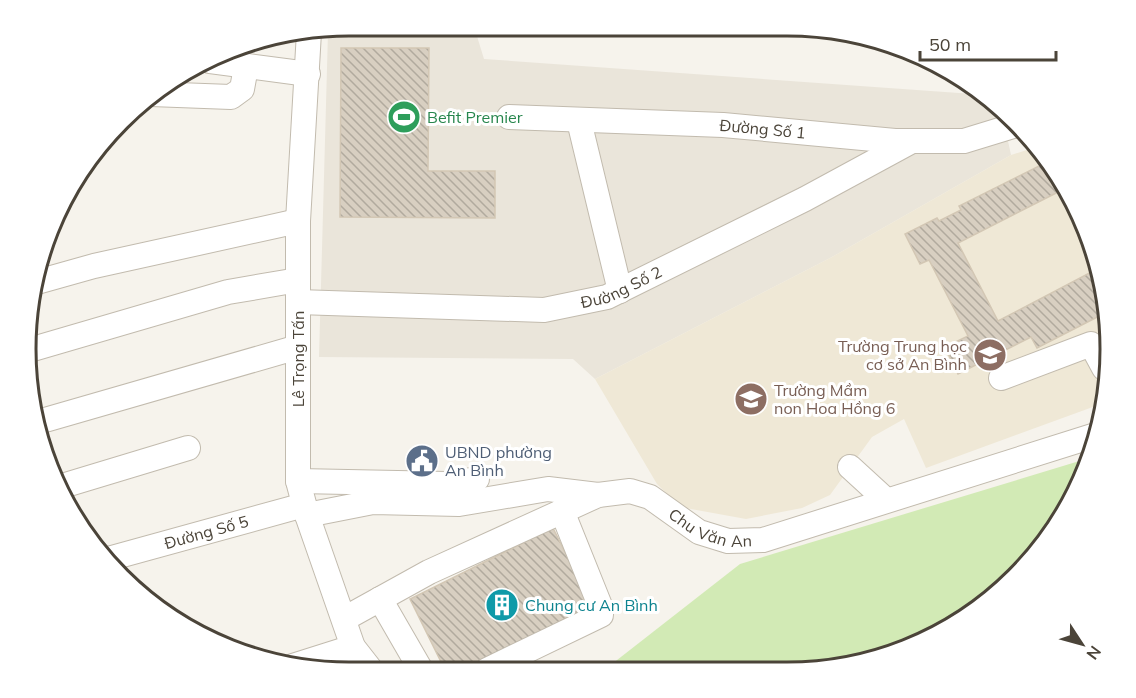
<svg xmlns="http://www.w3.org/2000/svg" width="1136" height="698" font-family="Mulish,sans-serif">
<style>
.residential{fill:#eae5da}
.education{fill:#efe8d6}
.grass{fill:#d2eab5}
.building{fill:url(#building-back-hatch);stroke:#d3c7b4;stroke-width:1.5}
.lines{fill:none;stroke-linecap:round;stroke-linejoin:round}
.minor-casing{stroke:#c2bbae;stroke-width:26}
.minor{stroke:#fff;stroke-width:24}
.labels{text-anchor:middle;stroke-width:6;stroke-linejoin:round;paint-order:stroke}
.leisure-label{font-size:16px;fill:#27864d;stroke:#fff;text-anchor:start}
.street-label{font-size:16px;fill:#4b4439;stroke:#fff}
.education-label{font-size:16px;fill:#785e54;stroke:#fff;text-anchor:end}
.service-label{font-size:16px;fill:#4e5e75;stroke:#fff;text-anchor:start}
.culture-label{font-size:16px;fill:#0d838f;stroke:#fff;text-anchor:start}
.rim{fill:none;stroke:#4b4439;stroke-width:3}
</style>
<defs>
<pattern id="building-back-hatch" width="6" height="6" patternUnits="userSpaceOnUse" patternTransform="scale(1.5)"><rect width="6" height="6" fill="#d8cfc1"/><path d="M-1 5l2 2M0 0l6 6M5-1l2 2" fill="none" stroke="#b1aa9e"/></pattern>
</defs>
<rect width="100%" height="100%" fill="#f6f3ec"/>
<polygon class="residential" points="328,32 476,33 484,59 987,95 1002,113 1011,155 832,257 595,379 573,359 319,357"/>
<polygon class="education" points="1033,148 1067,187 1108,306 1101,404 926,468 904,419 872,437 830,495 802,508 746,519 680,507 657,484 595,379 832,257 1011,155"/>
<polygon class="grass" points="1086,459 1044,546 948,629 891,655 809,672 603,671 740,564"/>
<g class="building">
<polygon points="341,48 429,48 428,171 495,171 495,218 340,217"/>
<polygon points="1041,165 1042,168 1048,165 1067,187 1070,196 1066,188 958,243 998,321 1095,270 1107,312 1037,348 1031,337 958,374 945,347 968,336 929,260 920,264 905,234 937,218 939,221 961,210 959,206"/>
<polygon points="553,528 594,611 475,670 445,670 410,599"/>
</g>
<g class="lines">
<g class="minor-casing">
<g id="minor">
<polyline points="309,32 298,221 298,481 307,515 353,647 371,670"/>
<polyline points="210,61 308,74"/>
<polyline points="151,94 231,97 242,89 246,67"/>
<path id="s1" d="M509,117L723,125L895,141H964L1013,126"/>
<polyline points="579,121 620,291"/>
<polyline points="37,282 94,266 298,221"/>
<path id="s2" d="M298,302L544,310L607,297L805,199L912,141"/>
<polyline points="26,351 228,292 298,280"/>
<polyline points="1001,378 1091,344 1104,368"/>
<polyline points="38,422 298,347"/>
<polyline points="850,467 886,500"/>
<polyline points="298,481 447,484 477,479"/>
<polyline points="59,487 188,448"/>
<polyline points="307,515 373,502 459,504 548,489 598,495"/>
<path id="s3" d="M108,559L304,505"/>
<polyline points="380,599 421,670"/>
<path id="s4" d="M344,619L429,572L598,495L630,491L650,497L699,532L728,541L763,540L1099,434"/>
<polyline points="293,666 353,647"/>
<polyline points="487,670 601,615 601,608 562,511"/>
</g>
</g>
<use href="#minor" class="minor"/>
</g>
<defs>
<g id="stadium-disc" transform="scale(1.725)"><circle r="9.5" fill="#2e9e5b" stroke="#fff"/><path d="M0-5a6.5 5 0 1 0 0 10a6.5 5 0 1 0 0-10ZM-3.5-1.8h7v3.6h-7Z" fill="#fff"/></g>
<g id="school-disc" transform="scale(1.725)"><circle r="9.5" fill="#8d6e63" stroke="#fff"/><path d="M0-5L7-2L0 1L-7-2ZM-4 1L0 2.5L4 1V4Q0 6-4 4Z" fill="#fff"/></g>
<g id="civic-disc" transform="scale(1.725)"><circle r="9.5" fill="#5c6f8a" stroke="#fff"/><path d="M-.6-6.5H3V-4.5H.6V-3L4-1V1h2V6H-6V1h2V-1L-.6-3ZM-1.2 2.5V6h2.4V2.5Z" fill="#fff"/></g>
<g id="building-disc" transform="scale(1.725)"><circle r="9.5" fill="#0f9aa8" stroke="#fff"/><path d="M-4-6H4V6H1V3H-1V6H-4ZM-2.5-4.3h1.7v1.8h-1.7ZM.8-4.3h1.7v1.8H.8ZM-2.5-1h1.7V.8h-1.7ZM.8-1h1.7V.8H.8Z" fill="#fff"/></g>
</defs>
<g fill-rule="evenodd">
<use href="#stadium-disc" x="404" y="117"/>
<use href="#school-disc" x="990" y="355"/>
<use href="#school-disc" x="751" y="399"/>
<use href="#civic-disc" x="422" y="461"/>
<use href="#building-disc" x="502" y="605"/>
</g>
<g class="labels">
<g class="leisure-label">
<text x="427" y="123">Befit Premier</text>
</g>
<g class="street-label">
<text dy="6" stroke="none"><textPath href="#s1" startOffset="254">Đường Số 1</textPath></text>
<text dy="6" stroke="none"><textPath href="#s2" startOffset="327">Đường Số 2</textPath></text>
<text transform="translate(298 359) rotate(-90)" y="6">Lê Trọng Tấn</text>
<text dy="6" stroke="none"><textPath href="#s4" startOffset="406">Chu Văn An</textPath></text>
<text dy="6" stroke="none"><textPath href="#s3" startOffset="102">Đường Số 5</textPath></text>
</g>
<g class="education-label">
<text x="967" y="352">Trường Trung học<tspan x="967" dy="18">cơ sở An Bình</tspan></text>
<text x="774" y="396" text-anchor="start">Trường Mầm<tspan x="774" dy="18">non Hoa Hồng 6</tspan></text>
</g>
<g class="service-label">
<text x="445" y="458">UBND phường<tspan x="445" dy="18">An Bình</tspan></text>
</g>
<g class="culture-label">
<text x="525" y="611">Chung cư An Bình</text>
</g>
</g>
<path d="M0 0H1136V698H0ZM349 36H787A313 313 0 0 1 1100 349V349A313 313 0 0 1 787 662H349A313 313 0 0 1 36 349V349A313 313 0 0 1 349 36Z" fill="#fff" fill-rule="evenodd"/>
<path class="rim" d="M349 36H787A313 313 0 0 1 1100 349V349A313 313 0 0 1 787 662H349A313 313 0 0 1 36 349V349A313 313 0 0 1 349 36Z"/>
<g transform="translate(1082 644) rotate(126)" stroke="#ffffff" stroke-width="4.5" paint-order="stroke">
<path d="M0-4.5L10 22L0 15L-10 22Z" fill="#4b4439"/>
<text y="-9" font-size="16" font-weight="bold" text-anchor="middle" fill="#4b4439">N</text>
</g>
<path d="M920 51v9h136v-9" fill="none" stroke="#4b4439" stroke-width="3"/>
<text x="929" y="51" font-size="18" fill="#4b4439" stroke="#ffffff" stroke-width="4.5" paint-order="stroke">50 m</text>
</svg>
